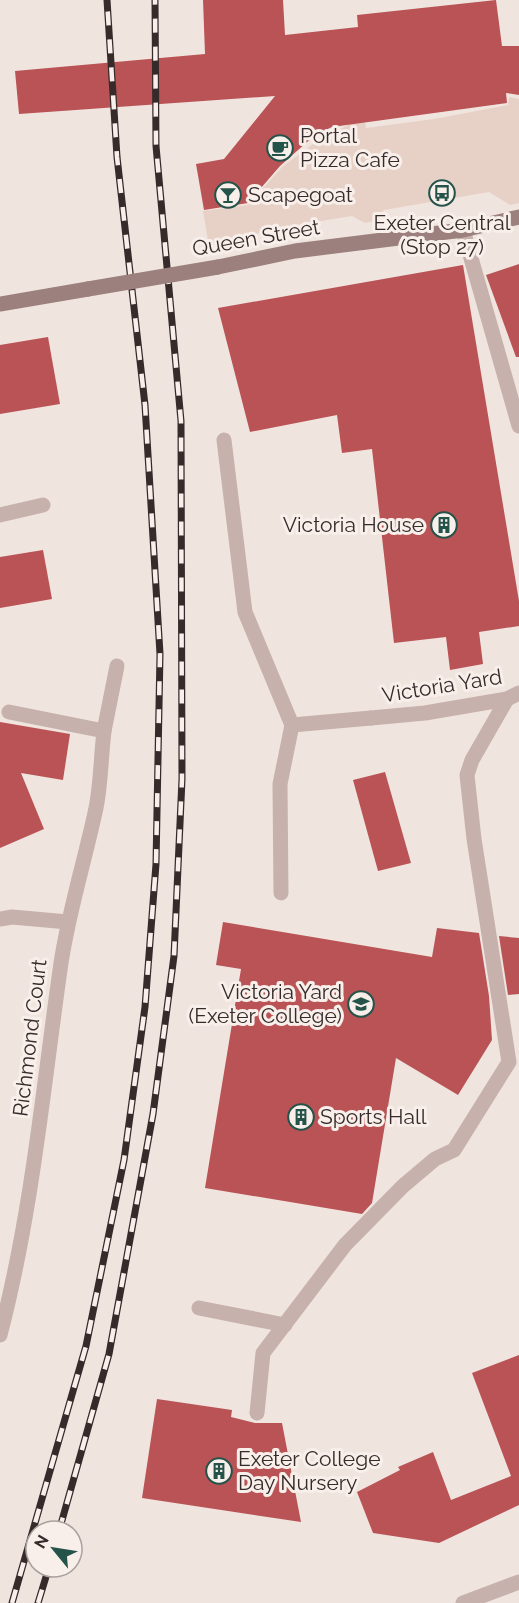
<svg xmlns="http://www.w3.org/2000/svg" width="519" height="1603" font-family="Raleway,sans-serif">
<style>
.plaza{fill:#e7d1c7}
.building{fill:#ba5355}
.lines{fill:none;stroke-linecap:round;stroke-linejoin:round}
.lane{stroke:#c7b1ac;stroke-width:15}
.street{stroke:#c7b1ac;stroke-width:15}
.secondary{stroke:#9b807d;stroke-width:15}
.rail-casing{stroke:#362b2a;stroke-width:7}
.rail{stroke:#f8efeb;stroke-width:4.5;stroke-dasharray:14;stroke-linecap:butt}
.secondary-bridge{stroke:#9b807d;stroke-width:15}
.labels{text-anchor:middle;stroke-width:6;stroke-linejoin:round;paint-order:stroke}
.poi-label{font-size:21px;fill:#362b2a;stroke:#f8efeb;text-anchor:start}
.street-label{font-size:21px;fill:#362b2a;stroke:#f8efeb}
</style>
<rect width="100%" height="100%" fill="#f0e4df"/>
<polygon class="plaza" points="509,97 519,99 519,203 510,205 489,192 384,210 375,221 365,223 352,216 260,231 249,245 223,252 208,241 203,211 248,205 282,167 317,141 364,117 366,128 434,119 508,105"/>
<g class="building">
<polygon points="203,0 283,0 285,35 358,27 357,15 496,0 502,46 519,46 519,95 506,93 507,103 332,127 315,135 280,166 248,203 204,210 196,164 224,159 275,96 19,114 15,71 205,54"/>
<polygon points="519,264 519,357 516,357 486,275"/>
<polygon points="463,265 519,601 519,626 479,632 483,664 450,670 446,637 394,643 372,449 342,453 337,415 250,432 218,308"/>
<polygon points="48,337 60,404 0,414 0,345"/>
<polygon points="43,550 52,599 0,608 0,557"/>
<polygon points="0,722 70,734 63,780 21,773 44,829 0,848"/>
<polygon points="385,772 411,863 378,871 353,780"/>
<polygon points="223,922 432,957 437,928 479,933 489,996 492,1040 458,1095 396,1058 372,1203 362,1214 205,1188 241,969 216,965"/>
<polygon points="499,936 519,938 519,994 508,995"/>
<polygon points="519,1355 519,1505 439,1543 373,1533 357,1492 400,1470 398,1467 433,1452 451,1500 511,1476 472,1373"/>
<polygon points="157,1399 232,1410 231,1417 255,1423 282,1423 301,1522 142,1498"/>
</g>
<g class="lines">
<g class="lane">
<polyline points="224,440 245,612 292,725 280,784 281,893"/>
<polyline points="292,725 371,718"/>
<polyline points="104,731 117,666"/>
<polyline points="0,919 12,917 68,922"/>
<polyline points="199,1308 285,1325"/>
<path d="M0,1335C32,1213 43,1088 61,963C69,910 85,860 96,808C101,783 101,756 104,731L9,712"/>
<polyline points="257,1413 263,1353 345,1245 403,1186 435,1159 454,1150 509,1062 474,839 467,775 472,760 507,699"/>
</g>
<g class="street">
<polyline points="463,230 519,426"/>
<polyline points="0,515 43,505"/>
<polyline points="371,718 425,713 507,699 519,693"/>
<polyline points="463,1603 519,1582"/>
</g>
<g class="secondary">
<polyline points="218,267 295,251 463,230 519,217"/>
<polyline points="0,304 88,289"/>
</g>
<g class="rail-casing">
<g id="rail">
<polyline points="59,1531 109,1354 153,1114 174,956 182,779 181,421 156,146 155,0"/>
<polyline points="12,1603 86,1346 124,1160 145,1007 156,864 160,654 145,405 117,157 107,0"/>
<polyline points="38,1603 49,1567"/>
</g>
</g>
<use href="#rail" class="rail"/>
<polyline class="secondary-bridge" points="88,289 218,267"/>
</g>
<defs>
<g id="cafe-ring" transform="scale(1.35)"><circle r="9.5" fill="#f8efeb" stroke="#24534a" stroke-width="1.5"/><path d="M-5.5-4.5H6V0H3Q3 3.5 0 3.5H-2.5Q-5.5 3.5-5.5 0ZM3-3.2v2h1.7v-2ZM-6 4.5H4V6H-6Z" fill="#24534a"/></g>
<g id="bus-ring" transform="scale(1.35)"><circle r="9.5" fill="#f8efeb" stroke="#24534a" stroke-width="1.5"/><path d="M-5-6H5V4H4V6H2V4H-2V6H-4V4H-5ZM-3.5-4V0h7V-4ZM-3.5 1.2v1.5H-2V1.2ZM2 1.2v1.5H3.5V1.2Z" fill="#24534a"/></g>
<g id="bar-ring" transform="scale(1.35)"><circle r="9.5" fill="#f8efeb" stroke="#24534a" stroke-width="1.5"/><path d="M-6-5H6L.8 .8V4.5H3.5V6h-7V4.5H-.8V.8Z" fill="#24534a"/></g>
<g id="building-ring" transform="scale(1.35)"><circle r="9.5" fill="#f8efeb" stroke="#24534a" stroke-width="1.5"/><path d="M-4-6H4V6H1V3H-1V6H-4ZM-2.5-4.3h1.7v1.8h-1.7ZM.8-4.3h1.7v1.8H.8ZM-2.5-1h1.7V.8h-1.7ZM.8-1h1.7V.8H.8Z" fill="#24534a"/></g>
<g id="university-ring" transform="scale(1.35)"><circle r="9.5" fill="#f8efeb" stroke="#24534a" stroke-width="1.5"/><path d="M0-5L7-2L0 1L-7-2ZM-4 1L0 2.5L4 1V4Q0 6-4 4Z" fill="#24534a"/></g>
</defs>
<g fill-rule="evenodd">
<use href="#cafe-ring" x="280" y="148"/>
<use href="#bus-ring" x="442" y="193"/>
<use href="#bar-ring" x="228" y="195"/>
<use href="#building-ring" x="444" y="525"/>
<use href="#university-ring" x="361" y="1004"/>
<use href="#building-ring" x="301" y="1117"/>
<use href="#building-ring" x="219" y="1471"/>
</g>
<g class="labels">
<g class="poi-label">
<text x="300" y="143">Portal<tspan x="300" dy="24">Pizza Cafe</tspan></text>
<text x="248" y="202">Scapegoat</text>
<text x="442" y="230" text-anchor="middle">Exeter Central<tspan x="442" dy="24">(Stop 27)</tspan></text>
<text x="424" y="532" text-anchor="end">Victoria House</text>
<text x="342" y="999" text-anchor="end">Victoria Yard<tspan x="342" dy="24">(Exeter College)</tspan></text>
<text x="320" y="1124">Sports Hall</text>
<text x="238" y="1466">Exeter College<tspan x="238" dy="24">Day Nursery</tspan></text>
</g>
<g class="street-label">
<text transform="translate(256 238) rotate(-10)" y="7">Queen Street</text>
<text transform="translate(442 686) rotate(-9)" y="7">Victoria Yard</text>
<text transform="translate(30 1038) rotate(-83)" y="7">Richmond Court</text>
</g>
</g>
<g transform="translate(54 1549) rotate(300)"><circle r="28" fill="#f8efeb" stroke="#aaa19e" stroke-width="1.5"/>
<path d="M0-4.5L10 22L0 15L-10 22Z" fill="#24534a"/>
<text y="-9" font-size="16" font-weight="bold" text-anchor="middle" fill="#362b2a">N</text>
</g>
</svg>
